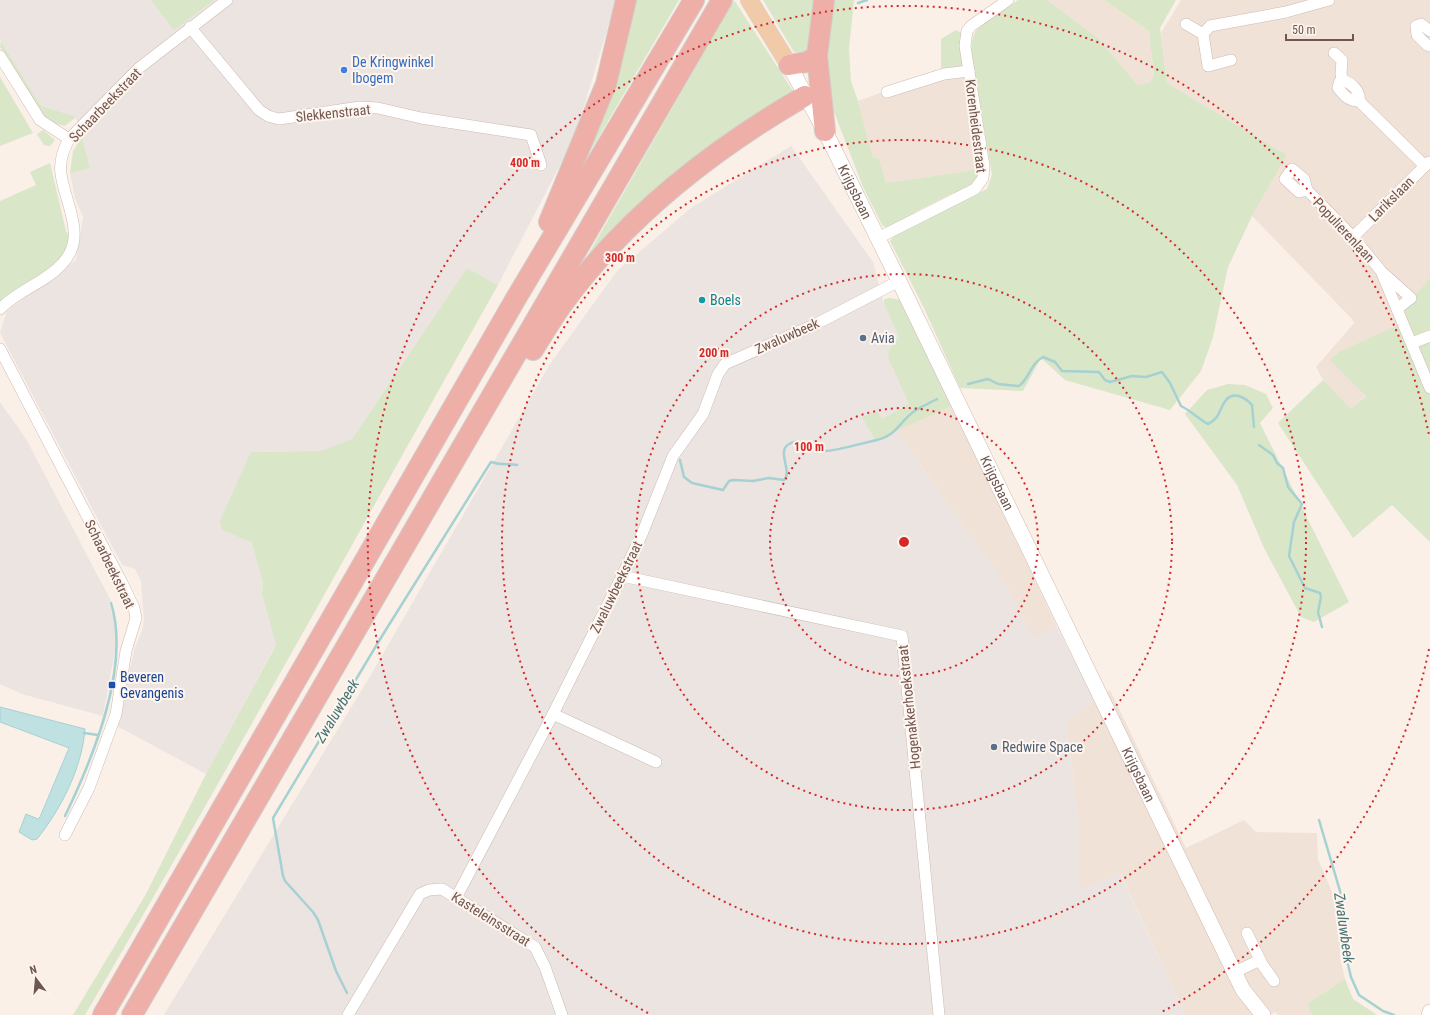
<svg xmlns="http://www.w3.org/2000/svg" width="1430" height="1015" font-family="'Roboto Condensed',sans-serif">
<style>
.residential{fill:#f1e2d8}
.industrial{fill:#ebe4e1}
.green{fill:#d9e6c8}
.water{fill:#bfe1e1;stroke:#a6d1d2}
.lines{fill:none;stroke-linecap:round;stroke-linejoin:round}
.stream{stroke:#a6d1d2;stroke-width:2.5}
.street-casing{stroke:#cdbab2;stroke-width:12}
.secondary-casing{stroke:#cfb9b0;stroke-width:16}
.primary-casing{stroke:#d4ccca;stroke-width:18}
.highway-casing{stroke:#d4ccca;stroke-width:22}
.street{stroke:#fff;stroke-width:11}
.secondary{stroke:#fff;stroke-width:15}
.primary{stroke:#f1cba9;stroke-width:17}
.highway{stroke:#edafa7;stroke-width:20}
.ring{fill:none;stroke:#d62828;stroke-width:2;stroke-dasharray:2 4}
.shop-dot{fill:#3f7fe0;stroke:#fdf5ee;stroke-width:1.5}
.culture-dot{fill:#0f9aa8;stroke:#fdf5ee;stroke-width:1.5}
.service-dot{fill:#5c6f8a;stroke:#fdf5ee;stroke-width:1.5}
.transit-dot{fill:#1a4fb4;stroke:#fdf5ee;stroke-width:1.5}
.labels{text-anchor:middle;stroke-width:4;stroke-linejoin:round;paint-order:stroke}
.shop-label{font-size:14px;fill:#366cbe;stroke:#fdf5ee;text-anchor:start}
.street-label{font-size:14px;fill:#71564f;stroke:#fdf5ee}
.culture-label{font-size:14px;fill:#0d838f;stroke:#fdf5ee;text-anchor:start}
.service-label{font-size:14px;fill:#4e5e75;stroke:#fdf5ee;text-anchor:start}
.transit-label{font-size:14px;fill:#164399;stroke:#fdf5ee;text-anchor:start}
.water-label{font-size:15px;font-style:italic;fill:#457374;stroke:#fdf5ee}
.centre{fill:#d62828;stroke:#fdf5ee;stroke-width:2}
.ring-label{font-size:12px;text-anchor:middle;font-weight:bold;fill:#d62828;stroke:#fdf5ee;stroke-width:4;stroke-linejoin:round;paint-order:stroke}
</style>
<rect width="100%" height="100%" fill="#faf0e8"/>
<g class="residential">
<polygon points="1047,0 1104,0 1149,31 1154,76 1150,82 1138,85 1098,38"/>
<polygon points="1181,0 1430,0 1430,278 1404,308 1409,321 1340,351 1331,360 1366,395 1351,409 1323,380 1316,367 1354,323 1352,319 1252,216 1287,155 1167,83 1161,33"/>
<polygon points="963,67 981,169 886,183 879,158 873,159 858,101 941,71"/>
<polygon points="952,406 1057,627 1033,638 1009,590 896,430"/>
<polygon points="1110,690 1186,848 1244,820 1256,832 1317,833 1318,859 1333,894 1340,923 1340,958 1345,979 1307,1004 1312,1015 1278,1015 1275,1012 1271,1015 1185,1015 1121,874 1079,891 1078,816 1066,722 1094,700"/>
</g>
<g class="industrial">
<polygon points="0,0 616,0 575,136 498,285 467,268 352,439 320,451 251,452 222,530 252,543 263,583 262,594 276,644 206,774 117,726 135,647 142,631 144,621 141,581 135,569 122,565 0,333 7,311 76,260 83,217 75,198 70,173 90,168 76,118 41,106 0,39"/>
<polygon points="791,146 873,262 884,304 899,337 889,349 888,358 909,404 882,419 863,417 874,439 896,430 1009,590 1033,637 1057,627 1094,700 1066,723 1078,816 1079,890 1120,873 1185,1015 164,1015 369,678 550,364 617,271 691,208"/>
<polygon points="0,402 26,439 111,601 109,602 116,627 115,650 103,716 22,694 0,684"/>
</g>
<g class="green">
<polygon points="151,0 214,0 174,30"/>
<polygon points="631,0 679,0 577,174"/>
<polygon points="734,0 793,91 791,99 569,288"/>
<polygon points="763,0 817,0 813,45 802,53 794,52"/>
<polygon points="831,0 854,0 849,48 851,81 858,101 873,158 879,158 886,183 981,169 979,180 958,194 953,193 915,212 912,218 889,229 882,225 863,187 834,112 828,77 827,25"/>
<path d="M1018,0H1047L1098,38L1138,85L1150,82L1154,76L1149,31L1104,0H1176L1160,28L1167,83L1287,155L1252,216L1228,267L1213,337L1201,371L1170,410L1065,380L1041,358L1023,391L960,388L924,308L890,241L894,236L987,189L992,175L972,55C972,48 971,39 975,33C981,23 1008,8 1018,0Z"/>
<polygon points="956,30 962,33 963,67 941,71 941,39"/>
<polygon points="1,41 41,106 76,117 65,126 54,123 45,118 0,47"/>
<polygon points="0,77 33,133 0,146"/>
<polygon points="43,130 55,140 50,146 44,145 37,134"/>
<polygon points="82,137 90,168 70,173 73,151"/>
<polygon points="50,163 66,231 71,237 66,250 58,263 0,302 0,201 36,185 30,172"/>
<path d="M467,268L498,285C360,529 226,774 85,1015H73L146,894L206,774L276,645L262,594L263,583L252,543L222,530L220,521L251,452L320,451L352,439Z"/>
<polygon points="1430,278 1430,542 1392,505 1353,538 1278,423 1323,380 1351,409 1366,396 1330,360 1340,351 1408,321 1404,308"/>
<polygon points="890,298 900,300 952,406 875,440 862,417 877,411 882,419 909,404 888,358 889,349 899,337 884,304 884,299"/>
<polygon points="1228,384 1245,385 1266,394 1273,408 1260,423 1349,602 1314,622 1301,617 1264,548 1237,485 1185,414 1207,390"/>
<polygon points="1345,979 1353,999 1377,1015 1312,1015 1307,1004"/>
</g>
<path class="water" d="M0,707L85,729C82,768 61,809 37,839L32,840L19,832L26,814L38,819L40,817L69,748L0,722Z"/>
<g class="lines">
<g class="stream">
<polyline points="858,3 867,0"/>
<path d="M968,384L988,379L998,384L1019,386C1030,378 1030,364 1043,357L1055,362L1062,371L1099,372L1105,380L1110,382L1132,376L1146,377L1162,372L1170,383L1181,406C1191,411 1199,419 1208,424C1221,418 1219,407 1227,399C1235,391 1247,399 1252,405L1254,427"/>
<polyline points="1259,445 1273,455 1277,463 1283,468 1288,487 1302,504 1294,522 1289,556 1305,588 1320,593 1321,597 1318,612 1322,627"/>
<path d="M680,460L684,477L692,483L723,490L729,481L733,480L753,481L769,478L784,480C793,472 776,451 789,444C802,437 811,449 823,451C833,452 867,442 877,440C899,434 899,421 916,410C922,406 930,403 937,399"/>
<polyline points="84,733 98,735"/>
<path d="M65,816C93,758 131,667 111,603"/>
<polyline points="1319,820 1340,891 1345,927 1346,956 1351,977 1359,995 1383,1011 1394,1015"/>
<path d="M347,993L336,971L318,920L313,912L285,881L283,876L273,818L382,636L489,465L491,462C502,466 507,463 517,465"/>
</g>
<g class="street-casing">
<g id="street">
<polyline points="1186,24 1203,34"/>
<polyline points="190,27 259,110 268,116 279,119 360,107 378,108 421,118 531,135 541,165"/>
<polyline points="1430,31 1421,24 1416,26 1417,35 1427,45 1430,46"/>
<polyline points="1334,53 1342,60 1341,74 1343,80"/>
<polyline points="0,56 40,120 69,139"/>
<polyline points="1231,60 1208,66 1203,34 1210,26 1286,12 1329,0"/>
<polyline points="887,92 944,74 969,71"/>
<path d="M1359,101C1361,91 1351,83 1343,80L1340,81L1338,88C1344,95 1348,101 1359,101L1425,166"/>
<polyline points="1307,190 1299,192 1285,179 1292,169 1304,179 1307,190 1353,237 1381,271 1430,388"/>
<polyline points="1353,237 1429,162"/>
<polyline points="878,238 975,189 983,178 984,166 965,46 967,31 971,26 1008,0"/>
<polyline points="1383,273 1411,298 1397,309"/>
<path d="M0,309C18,290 45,283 62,264C88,237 65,204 61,174C59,161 63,150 69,139L139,68L227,0"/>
<polyline points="1412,343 1430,336"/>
<polyline points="0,349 122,583 134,608 136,618 126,651 116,714 89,788 65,835"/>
<polyline points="622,576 902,636 939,1015"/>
<polyline points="553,714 656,762"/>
<polyline points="456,898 553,714 622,576 642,534 673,456 703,414 718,374 725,364 816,324 899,281"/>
<polyline points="1247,933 1262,964 1274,981"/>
<polyline points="1235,972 1260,960"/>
<polyline points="348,1015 420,894 429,890 442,889 535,947 545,967 562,1015"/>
</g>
</g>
<g class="secondary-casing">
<g id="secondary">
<path id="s1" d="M789,65L825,131L899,281L1243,990L1263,1015"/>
<polyline points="1429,1015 1430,1012"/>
</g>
</g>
<g class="primary-casing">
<polyline id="primary" points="749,0 789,65"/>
</g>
<g class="highway-casing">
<g id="highway">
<polyline points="824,0 817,56 825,131"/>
<polyline points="789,65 807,62 817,56"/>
<polyline points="549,222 606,84 626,0"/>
<path d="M533,350C543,334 553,317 564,302C628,215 713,149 805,96"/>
<polyline points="103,1015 515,300 694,0"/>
<polyline points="132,1015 722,0"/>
</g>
</g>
<use href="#street" class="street"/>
<use href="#secondary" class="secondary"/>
<use href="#primary" class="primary"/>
<use href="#highway" class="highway"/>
</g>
<g class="ring">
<circle cx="904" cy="542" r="134"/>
<circle cx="904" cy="542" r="268"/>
<circle cx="904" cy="542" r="402"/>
<path d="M1429 649A536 536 0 0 1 1160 1013M648 1013A536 536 0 1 1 1429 435"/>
</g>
<circle class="shop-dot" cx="344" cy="70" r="4"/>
<circle class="culture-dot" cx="702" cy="300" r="4"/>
<g class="service-dot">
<circle cx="863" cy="338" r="4"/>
<circle cx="994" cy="747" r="4"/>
</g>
<rect class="transit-dot" x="108" y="681" width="8" height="8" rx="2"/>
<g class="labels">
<g class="shop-label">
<text x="352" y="67">De Kringwinkel<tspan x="352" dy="16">Ibogem</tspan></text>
</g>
<g class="street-label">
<text transform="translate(105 105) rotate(-46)" y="5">Schaarbeekstraat</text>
<text transform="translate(333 113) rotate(-6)" y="5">Slekkenstraat</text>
<text transform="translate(976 126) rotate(83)" y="5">Korenheidestraat</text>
<text dy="5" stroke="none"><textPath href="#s1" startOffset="143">Krijgsbaan</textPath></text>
<text transform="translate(1391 199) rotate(-45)" y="5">Larikslaan</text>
<text transform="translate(1344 230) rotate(47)" y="5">Populierenlaan</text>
<text transform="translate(787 336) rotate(-24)" y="5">Zwaluwbeek</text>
<text dy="5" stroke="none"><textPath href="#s1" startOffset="467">Krijgsbaan</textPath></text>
<text transform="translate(110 564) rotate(64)" y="5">Schaarbeekstraat</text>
<text transform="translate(616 587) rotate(-64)" y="5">Zwaluwbeekstraat</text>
<text transform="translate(909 707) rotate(-96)" y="5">Hogenakkerhoekstraat</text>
<text dy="5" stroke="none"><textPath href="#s1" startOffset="791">Krijgsbaan</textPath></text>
<text transform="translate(491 919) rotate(32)" y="5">Kasteleinsstraat</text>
</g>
<g class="culture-label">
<text x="710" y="305">Boels</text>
</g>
<g class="service-label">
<text x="871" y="343">Avia</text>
<text x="1002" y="752">Redwire Space</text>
</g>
<g class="transit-label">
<text x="120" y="682">Beveren<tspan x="120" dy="16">Gevangenis</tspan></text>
</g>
<g class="water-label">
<text transform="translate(337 711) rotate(-59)" y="5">Zwaluwbeek</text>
<text transform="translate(1344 928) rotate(82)" y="5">Zwaluwbeek</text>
</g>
</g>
<circle cx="904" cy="542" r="6" class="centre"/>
<g class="ring-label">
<text x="525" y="167">400 m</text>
<text x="620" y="262">300 m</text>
<text x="714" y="357">200 m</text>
<text x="809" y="451">100 m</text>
</g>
<g transform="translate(36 979) rotate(344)" stroke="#fdf5ee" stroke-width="3" paint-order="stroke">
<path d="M0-3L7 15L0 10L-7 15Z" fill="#71564f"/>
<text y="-6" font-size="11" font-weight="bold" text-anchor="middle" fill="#71564f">N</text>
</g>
<path d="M1286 34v6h67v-6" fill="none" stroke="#71564f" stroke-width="2"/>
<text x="1292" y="34" font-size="12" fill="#71564f" stroke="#fdf5ee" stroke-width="3" paint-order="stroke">50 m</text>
</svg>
